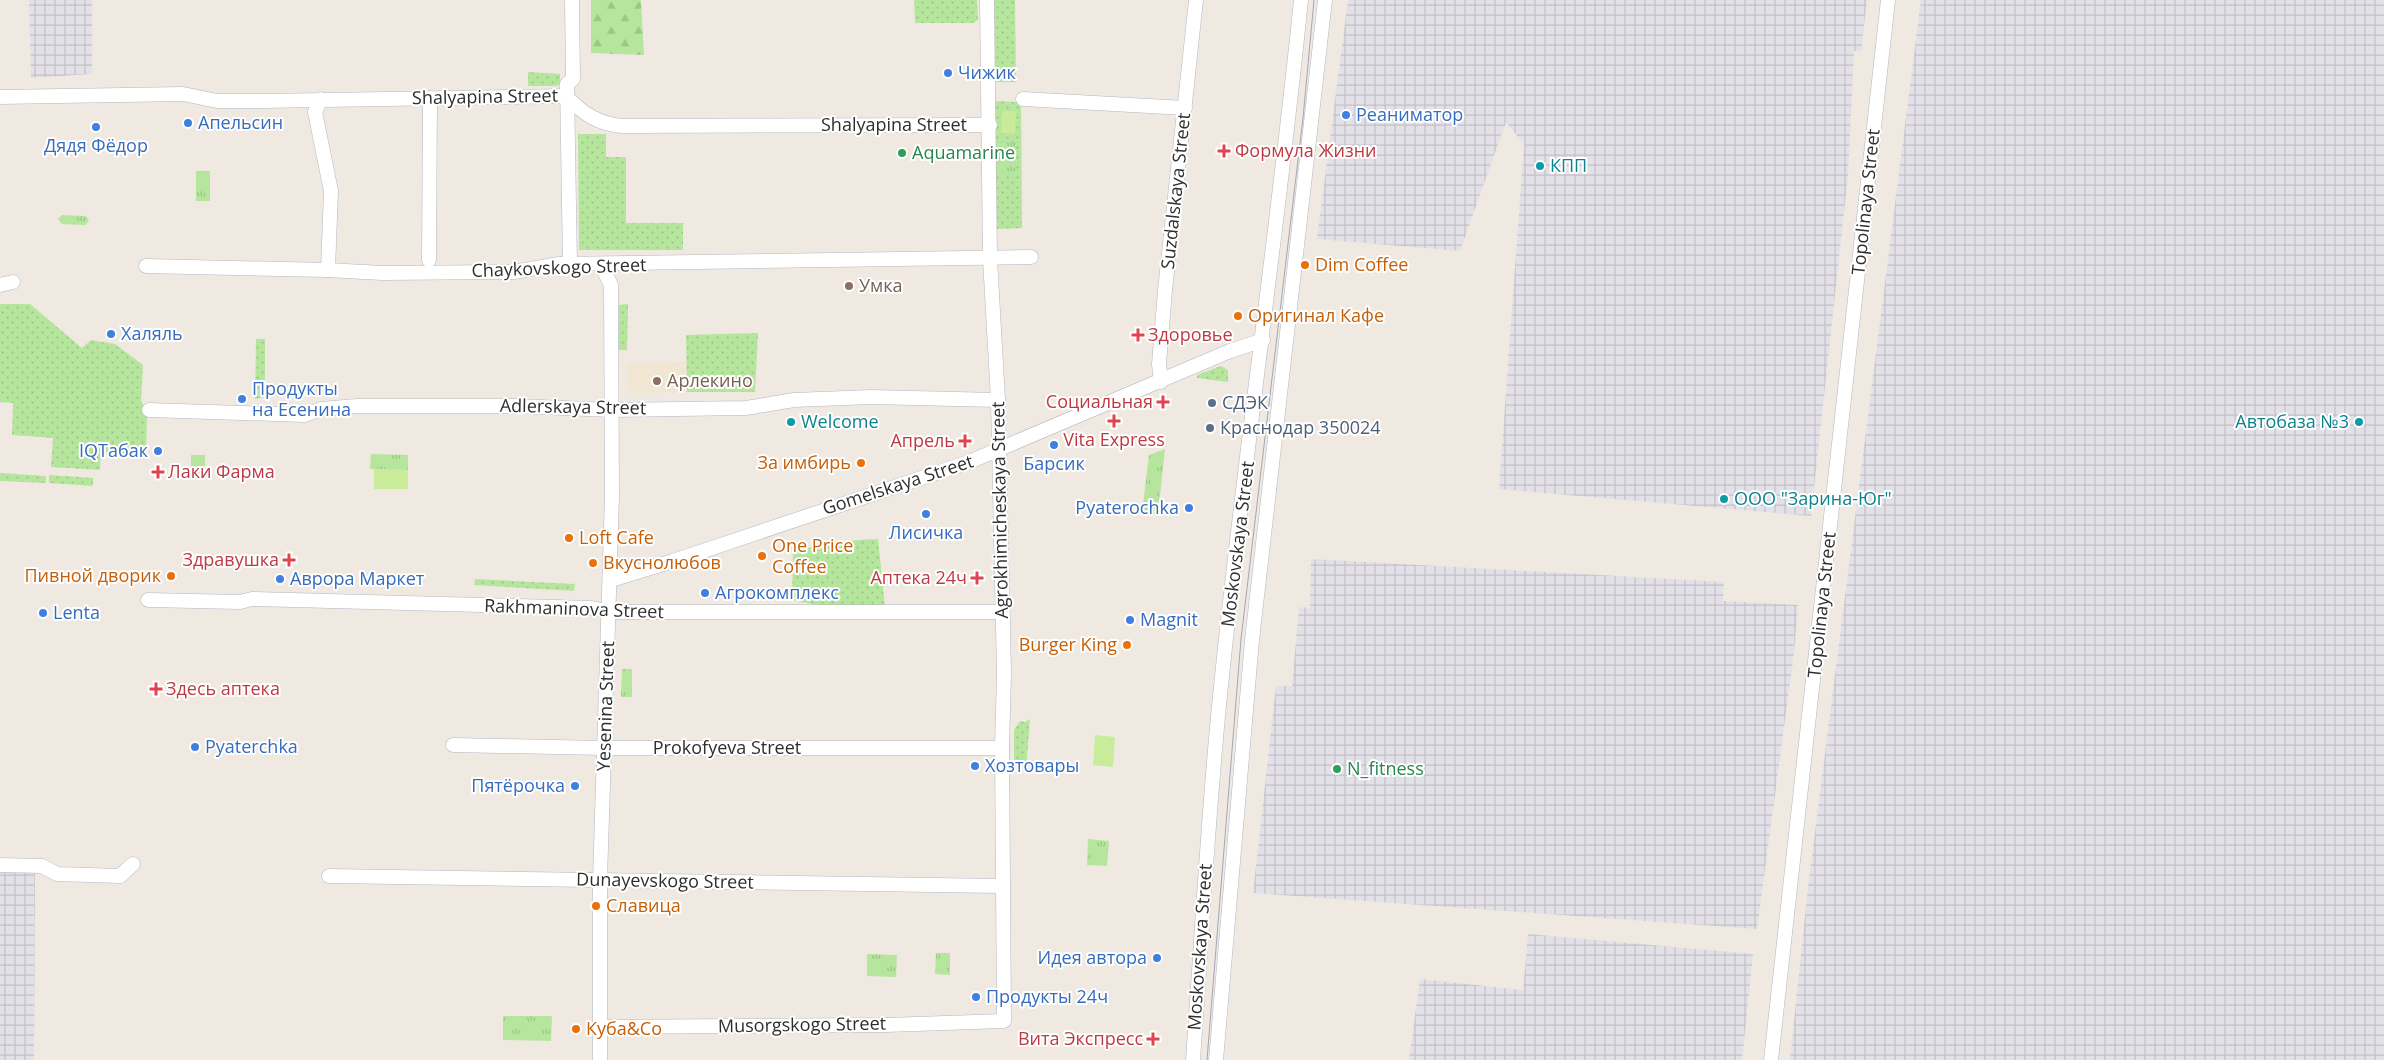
<svg xmlns="http://www.w3.org/2000/svg" width="2384" height="1060" font-family="'Open Sans',sans-serif">
<style>
.industrial{fill:url(#industrial-grid)}
.education{fill:#f0e6d1}
.grass{fill:url(#grass-dots)}
.forest{fill:url(#forest-firs)}
.park{fill:url(#park-tufts)}
.pitch{fill:#c9ec9a}
.lines{fill:none;stroke-linecap:round;stroke-linejoin:round}
.minor-casing{stroke:#b4b7c1;stroke-width:15}
.minor{stroke:#fff;stroke-width:14}
.tram{stroke:#a3a6b8;stroke-width:1}
.shop-dot{fill:#3f7fe0;stroke:#fff;stroke-width:2}
.health-dot{fill:#e0444e;stroke:#fff;stroke-width:2}
.leisure-dot{fill:#2e9e5b;stroke:#fff;stroke-width:2}
.culture-dot{fill:#0f9aa8;stroke:#fff;stroke-width:2}
.food-dot{fill:#e8710a;stroke:#fff;stroke-width:2}
.education-dot{fill:#8d6e63;stroke:#fff;stroke-width:2}
.service-dot{fill:#5c6f8a;stroke:#fff;stroke-width:2}
.labels{text-anchor:middle;stroke-width:4;stroke-linejoin:round;paint-order:stroke}
.shop-label{font-size:18px;fill:#366cbe;stroke:#fff;text-anchor:start}
.street-label{font-size:18px;fill:#2e2e2e;stroke:#fff}
.health-label{font-size:18px;fill:#be3a42;stroke:#fff;text-anchor:end}
.leisure-label{font-size:18px;fill:#27864d;stroke:#fff;text-anchor:start}
.culture-label{font-size:18px;fill:#0d838f;stroke:#fff;text-anchor:start}
.food-label{font-size:18px;fill:#c56008;stroke:#fff;text-anchor:start}
.education-label{font-size:18px;fill:#785e54;stroke:#fff;text-anchor:start}
.service-label{font-size:18px;fill:#4e5e75;stroke:#fff;text-anchor:start}
</style>
<defs>
<pattern id="industrial-grid" width="8" height="8" patternUnits="userSpaceOnUse" patternTransform="scale(1.25)"><rect width="8" height="8" fill="#e3e1e8"/><path d="M0 4h8M4 0v8" fill="none" stroke="#c3c1c7"/></pattern>
<pattern id="grass-dots" width="8" height="8" patternUnits="userSpaceOnUse" patternTransform="scale(1.25)"><rect width="8" height="8" fill="#b6e59e"/><path d="M2 2h.1M6 6h.1" fill="none" stroke="#9dc588" stroke-width="1.8" stroke-linecap="round"/></pattern>
<pattern id="forest-firs" width="22" height="20" patternUnits="userSpaceOnUse" patternTransform="scale(1.25)"><rect width="22" height="20" fill="#b6e59e"/><path d="M5 1l3.5 6h-7zM16 11l3.5 6h-7z" fill="#9dc588"/></pattern>
<pattern id="park-tufts" width="24" height="20" patternUnits="userSpaceOnUse" patternTransform="scale(1.25)"><rect width="24" height="20" fill="#b6e59e"/><path d="M3 7l-1-3M5 7V3M7 7l1-3M15 17l-1-3M17 17v-4M19 17l1-3" fill="none" stroke="#9dc588"/></pattern>
</defs>
<rect width="100%" height="100%" fill="#efe9e1"/>
<g class="industrial">
<polygon points="29,0 92,0 92,74 31,78"/>
<polygon points="1348,0 1867,0 1861,51 1854,51 1848,175 1811,516 1499,489 1524,144 1506,122 1460,251 1317,239"/>
<polygon points="1921,0 2384,0 2384,1060 1790,1060 1808,887"/>
<polygon points="1311,559 1724,582 1723,601 1798,605 1794,653 1757,929 1253,893 1276,686 1292,686 1299,607 1310,608"/>
<polygon points="0,869 35,871 34,1060 0,1060"/>
<polygon points="1528,934 1753,954 1742,1060 1409,1060 1420,979 1523,990"/>
</g>
<polygon class="education" points="686,362 687,392 628,393 627,363"/>
<g class="grass">
<polygon points="914,0 977,0 978,20 973,23 915,23"/>
<polygon points="993,0 1015,0 1016,82 992,82"/>
<polygon points="528,72 560,74 560,83 557,86 528,86"/>
<polygon points="995,101 1021,102 1022,228 997,229"/>
<polygon points="578,134 606,134 606,157 626,157 626,223 683,223 683,250 579,250"/>
<polygon points="0,304 30,304 82,348 91,340 115,344 143,365 141,401 147,413 146,454 101,452 100,470 51,467 53,438 12,435 13,403 0,402"/>
<polygon points="628,304 627,350 618,350 619,305"/>
<polygon points="758,333 755,392 687,392 686,335"/>
<polygon points="256,339 265,339 265,397 255,399"/>
<polygon points="1221,366 1228,370 1228,382 1197,378 1197,375"/>
<polygon points="0,473 46,476 46,483 0,481"/>
<polygon points="49,475 93,478 93,486 49,483"/>
<path d="M878,539L885,607L833,608L792,600L793,552C821,543 849,540 878,539Z"/>
<polygon points="475,579 575,584 574,591 474,585"/>
<polygon points="1030,719 1026,769 1022,763 1014,760 1014,730 1020,721 1025,722"/>
</g>
<polygon class="forest" points="591,0 641,0 644,55 591,53"/>
<g class="park">
<polygon points="1002,142 1016,143 1015,175 997,175 997,157 1002,157"/>
<rect x="196" y="171" width="14" height="30"/>
<polygon points="62,215 86,216 89,221 85,225 62,224 58,219"/>
<polygon points="1165,449 1158,514 1142,513 1149,455"/>
<polygon points="371,454 408,455 408,470 370,469"/>
<polygon points="191,455 205,455 205,474 191,473"/>
<polygon points="622,669 632,669 632,697 621,697"/>
<polygon points="1088,839 1109,841 1107,866 1087,865"/>
<polygon points="936,953 950,953 950,975 935,974"/>
<polygon points="867,954 897,955 896,977 867,976"/>
<polygon points="503,1016 552,1016 551,1041 503,1040"/>
</g>
<g class="pitch">
<polygon points="1002,111 1016,111 1015,134 1001,133"/>
<polygon points="374,469 408,470 408,489 374,489"/>
<polygon points="1095,735 1115,737 1113,767 1093,765"/>
</g>
<g class="lines">
<g class="minor-casing">
<g id="minor">
<path d="M0,97L183,94L217,101H263L566,96C582,113 598,124 622,126L990,125"/>
<polyline points="321,99 315,112 331,191 328,270"/>
<polyline points="1023,99 1185,108"/>
<polyline points="429,260 430,98"/>
<polyline points="570,265 567,84 573,79 572,0"/>
<polyline points="146,266 328,270 382,273 514,272 559,264 1031,257"/>
<polyline points="0,285 13,282"/>
<polyline points="1161,382 1159,364 1165,290 1196,0"/>
<polyline points="149,410 305,415 321,409 357,406 516,406 612,410 746,408 794,400 871,397 998,400"/>
<polyline points="611,580 673,561 969,462 1230,351 1263,340"/>
<polyline points="148,600 240,602 252,599 592,608 610,612 1001,612"/>
<polyline points="453,745 604,748 1002,748"/>
<polyline points="0,865 42,866 57,874 120,876 133,864"/>
<polyline points="329,876 1002,886"/>
<polyline points="601,1027 886,1025 1004,1021 1002,748 1004,673 998,400 990,259 987,0"/>
<polyline points="600,1060 600,880 612,496 611,285 601,265"/>
<path d="M1193,1060C1202,935 1208,810 1221,686C1244,457 1278,229 1301,0"/>
<polyline points="1216,1060 1252,640 1325,0"/>
<polyline points="1771,1060 1888,0"/>
</g>
</g>
<use href="#minor" class="minor"/>
<polyline class="tram" points="1207,1060 1241,639 1303,118 1314,0"/>
</g>
<g class="shop-dot">
<circle cx="948" cy="73" r="5"/>
<circle cx="1346" cy="115" r="5"/>
<circle cx="188" cy="123" r="5"/>
<circle cx="96" cy="127" r="5"/>
<circle cx="111" cy="334" r="5"/>
<circle cx="242" cy="399" r="5"/>
<circle cx="1054" cy="445" r="5"/>
<circle cx="158" cy="451" r="5"/>
<circle cx="1189" cy="508" r="5"/>
<circle cx="926" cy="514" r="5"/>
<circle cx="280" cy="579" r="5"/>
<circle cx="705" cy="593" r="5"/>
<circle cx="43" cy="613" r="5"/>
<circle cx="1130" cy="620" r="5"/>
<circle cx="195" cy="747" r="5"/>
<circle cx="975" cy="766" r="5"/>
<circle cx="575" cy="786" r="5"/>
<circle cx="1157" cy="958" r="5"/>
<circle cx="976" cy="997" r="5"/>
</g>
<g class="health-dot">
<path d="M1221.5 143.5h5v5h5v5h-5v5h-5v-5h-5v-5h5z"/>
<path d="M1135.5 327.5h5v5h5v5h-5v5h-5v-5h-5v-5h5z"/>
<path d="M1160.5 394.5h5v5h5v5h-5v5h-5v-5h-5v-5h5z"/>
<path d="M1111.5 413.5h5v5h5v5h-5v5h-5v-5h-5v-5h5z"/>
<path d="M962.5 433.5h5v5h5v5h-5v5h-5v-5h-5v-5h5z"/>
<path d="M155.5 464.5h5v5h5v5h-5v5h-5v-5h-5v-5h5z"/>
<path d="M286.5 552.5h5v5h5v5h-5v5h-5v-5h-5v-5h5z"/>
<path d="M974.5 570.5h5v5h5v5h-5v5h-5v-5h-5v-5h5z"/>
<path d="M153.5 681.5h5v5h5v5h-5v5h-5v-5h-5v-5h5z"/>
<path d="M1150.5 1031.5h5v5h5v5h-5v5h-5v-5h-5v-5h5z"/>
</g>
<g class="leisure-dot">
<circle cx="902" cy="153" r="5"/>
<circle cx="1337" cy="769" r="5"/>
</g>
<g class="culture-dot">
<circle cx="1540" cy="166" r="5"/>
<circle cx="791" cy="422" r="5"/>
<circle cx="2359" cy="422" r="5"/>
<circle cx="1724" cy="499" r="5"/>
</g>
<g class="food-dot">
<circle cx="1305" cy="265" r="5"/>
<circle cx="1238" cy="316" r="5"/>
<circle cx="861" cy="463" r="5"/>
<circle cx="569" cy="538" r="5"/>
<circle cx="762" cy="556" r="5"/>
<circle cx="593" cy="563" r="5"/>
<circle cx="171" cy="576" r="5"/>
<circle cx="1127" cy="645" r="5"/>
<circle cx="596" cy="906" r="5"/>
<circle cx="576" cy="1029" r="5"/>
</g>
<g class="education-dot">
<circle cx="849" cy="286" r="5"/>
<circle cx="657" cy="381" r="5"/>
</g>
<g class="service-dot">
<circle cx="1212" cy="403" r="5"/>
<circle cx="1210" cy="428" r="5"/>
</g>
<g class="labels">
<g class="shop-label">
<text x="958" y="79">Чижик</text>
<text x="1356" y="121">Реаниматор</text>
<text x="198" y="129">Апельсин</text>
<text x="96" y="152" text-anchor="middle">Дядя Фёдор</text>
<text x="121" y="340">Халяль</text>
<text x="252" y="395">Продукты<tspan x="252" dy="21">на Есенина</tspan></text>
<text x="148" y="457" text-anchor="end">IQТабак</text>
<text x="1054" y="470" text-anchor="middle">Барсик</text>
<text x="1179" y="514" text-anchor="end">Pyaterochka</text>
<text x="926" y="539" text-anchor="middle">Лисичка</text>
<text x="290" y="585">Аврора Маркет</text>
<text x="715" y="599">Агрокомплекс</text>
<text x="53" y="619">Lenta</text>
<text x="1140" y="626">Magnit</text>
<text x="205" y="753">Pyaterchka</text>
<text x="985" y="772">Хозтовары</text>
<text x="565" y="792" text-anchor="end">Пятёрочка</text>
<text x="1147" y="964" text-anchor="end">Идея автора</text>
<text x="986" y="1003">Продукты 24ч</text>
</g>
<g class="street-label">
<text transform="translate(485 97) rotate(-1)" y="6">Shalyapina Street</text>
<text x="894" y="131">Shalyapina Street</text>
<text transform="translate(1176 191) rotate(-84)" y="6">Suzdalskaya Street</text>
<text transform="translate(1866 202) rotate(-84)" y="6">Topolinaya Street</text>
<text transform="translate(559 268) rotate(-2)" y="6">Chaykovskogo Street</text>
<text transform="translate(573 407) rotate(1)" y="6">Adlerskaya Street</text>
<text transform="translate(898 485) rotate(-18)" y="6">Gomelskaya Street</text>
<text transform="translate(1000 510) rotate(-91)" y="6">Agrokhimicheskaya Street</text>
<text transform="translate(1238 544) rotate(-83)" y="6">Moskovskaya Street</text>
<text transform="translate(1822 605) rotate(-84)" y="6">Topolinaya Street</text>
<text transform="translate(574 609) rotate(2)" y="6">Rakhmaninova Street</text>
<text transform="translate(606 706) rotate(-88)" y="6">Yesenina Street</text>
<text x="727" y="754">Prokofyeva Street</text>
<text transform="translate(665 881) rotate(1)" y="6">Dunayevskogo Street</text>
<text transform="translate(1200 947) rotate(-86)" y="6">Moskovskaya Street</text>
<text transform="translate(802 1025) rotate(-1)" y="6">Musorgskogo Street</text>
</g>
<g class="health-label">
<text x="1235" y="157" text-anchor="start">Формула Жизни</text>
<text x="1148" y="341" text-anchor="start">Здоровье</text>
<text x="1153" y="408">Социальная</text>
<text x="1114" y="446" text-anchor="middle">Vita Express</text>
<text x="955" y="447">Апрель</text>
<text x="168" y="478" text-anchor="start">Лаки Фарма</text>
<text x="279" y="566">Здравушка</text>
<text x="967" y="584">Аптека 24ч</text>
<text x="166" y="695" text-anchor="start">Здесь аптека</text>
<text x="1143" y="1045">Вита Экспресс</text>
</g>
<g class="leisure-label">
<text x="912" y="159">Aquamarine</text>
<text x="1347" y="775">N_fitness</text>
</g>
<g class="culture-label">
<text x="1550" y="172">КПП</text>
<text x="801" y="428">Welcome</text>
<text x="2349" y="428" text-anchor="end">Автобаза №3</text>
<text x="1734" y="505">ООО "Зарина-Юг"</text>
</g>
<g class="food-label">
<text x="1315" y="271">Dim Coffee</text>
<text x="1248" y="322">Оригинал Кафе</text>
<text x="851" y="469" text-anchor="end">За имбирь</text>
<text x="579" y="544">Loft Cafe</text>
<text x="772" y="552">One Price<tspan x="772" dy="21">Coffee</tspan></text>
<text x="603" y="569">Вкуснолюбов</text>
<text x="161" y="582" text-anchor="end">Пивной дворик</text>
<text x="1117" y="651" text-anchor="end">Burger King</text>
<text x="606" y="912">Славица</text>
<text x="586" y="1035">Куба&amp;Co</text>
</g>
<g class="education-label">
<text x="859" y="292">Умка</text>
<text x="667" y="387">Арлекино</text>
</g>
<g class="service-label">
<text x="1222" y="409">СДЭК</text>
<text x="1220" y="434">Краснодар 350024</text>
</g>
</g>
</svg>
